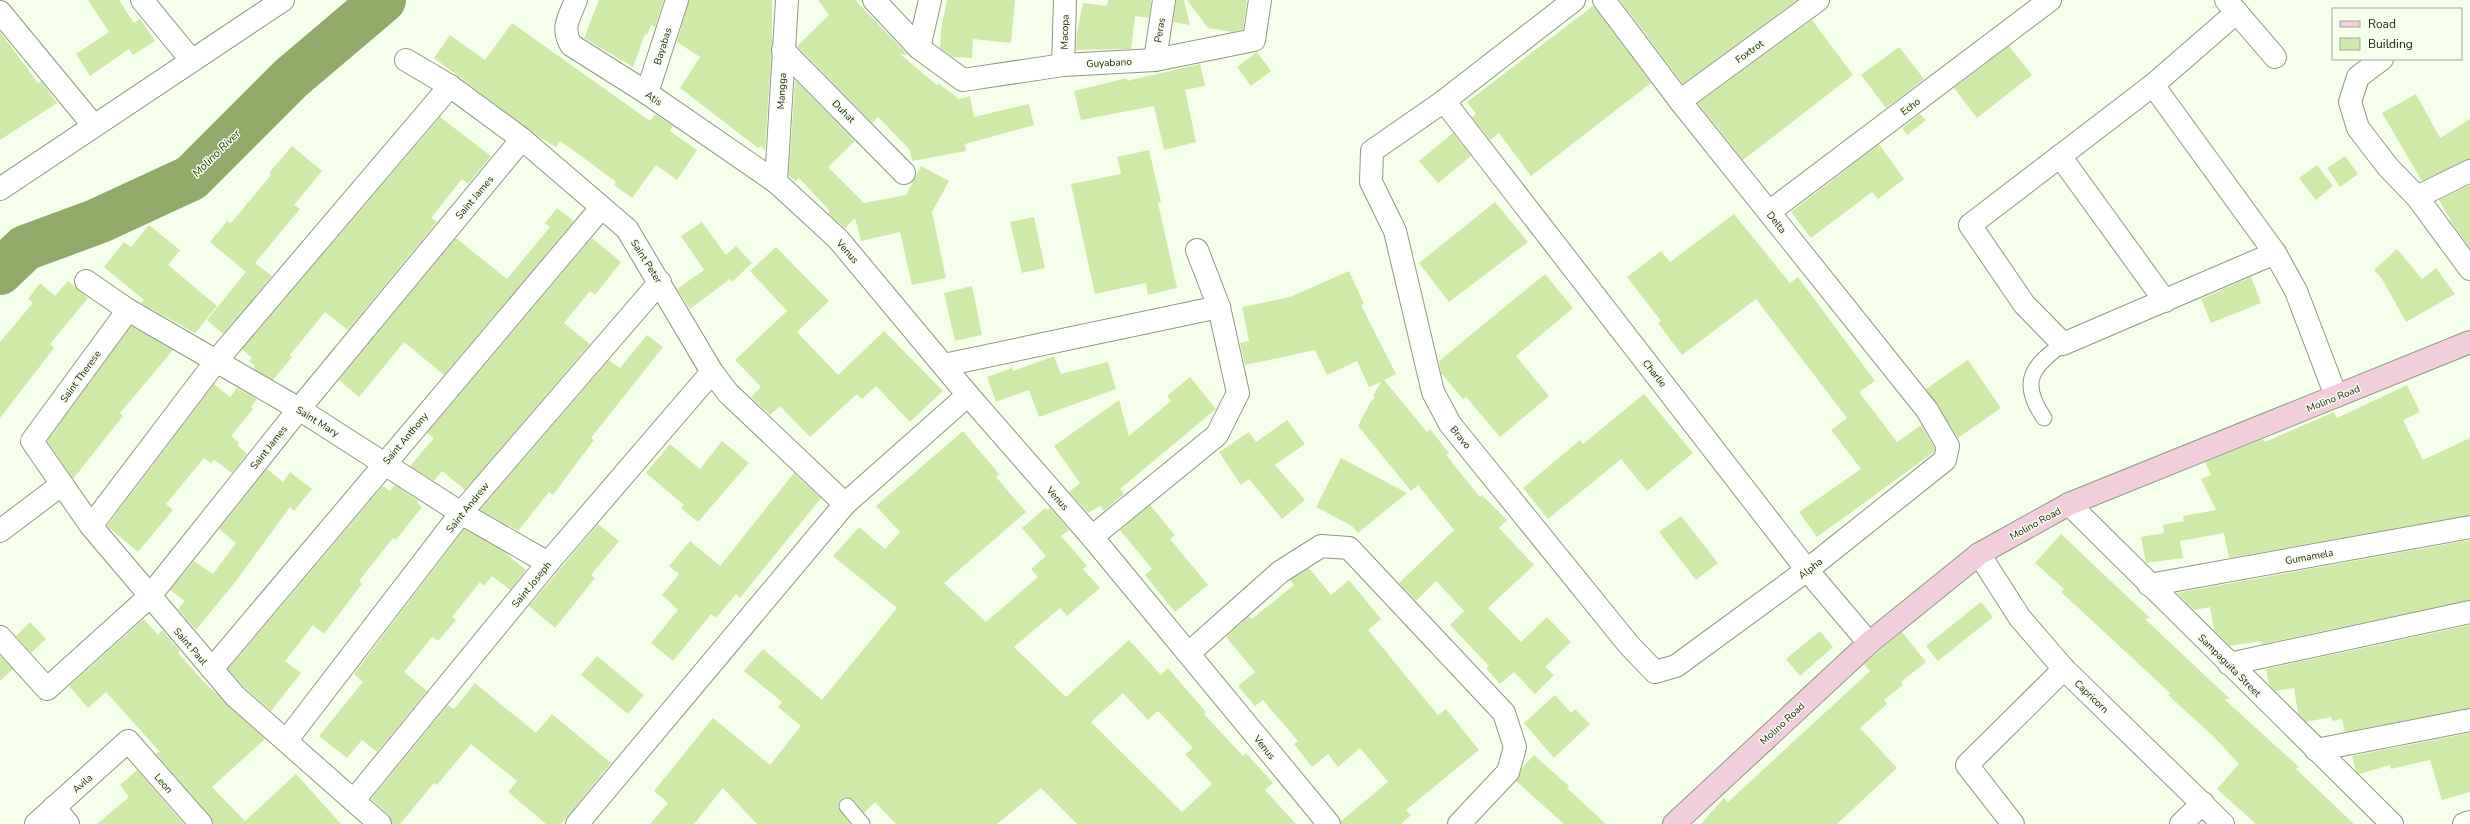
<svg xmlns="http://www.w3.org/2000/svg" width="2470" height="824" font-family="'Nunito Sans',sans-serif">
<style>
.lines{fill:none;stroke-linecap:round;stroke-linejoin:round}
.river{stroke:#91aa69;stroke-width:46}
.building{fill:#cfeaa6;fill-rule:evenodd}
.service-casing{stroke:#8f9881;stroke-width:17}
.minor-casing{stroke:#8f9881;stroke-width:24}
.secondary-casing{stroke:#8f9881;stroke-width:24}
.service{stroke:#fff;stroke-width:15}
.minor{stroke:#fff;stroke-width:22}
.secondary{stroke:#f2cedd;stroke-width:22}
.labels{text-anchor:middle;stroke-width:3;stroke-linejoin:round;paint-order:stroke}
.street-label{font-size:10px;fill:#22251c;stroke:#f6ffeb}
.water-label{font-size:11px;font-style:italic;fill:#233301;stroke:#f6ffeb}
</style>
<rect width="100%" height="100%" fill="#f6ffeb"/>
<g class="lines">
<polyline class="river" points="0,272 25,248 98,221 191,178 291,78 383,0"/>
</g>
<g class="building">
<polygon points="88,0 119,0 134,23 140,19 155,41 133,55 129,49 90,76 76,54 109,32"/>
<polygon points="599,0 664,0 655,27 651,25 647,35 645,34 633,67 584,38"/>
<polygon points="689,0 772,0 772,42 765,150 761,146 758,148 680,88 700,57 677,42"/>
<polygon points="818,0 855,0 908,55 900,54 938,86 938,83 959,99 970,96 974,117 1029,104 1034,125 965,144 966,151 912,161 910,150 878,117 872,123 797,46 829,15"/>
<polygon points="947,0 1015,0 1011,43 973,39 972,58 953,57 940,48 941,30"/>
<polygon points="1108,0 1151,0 1149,18 1135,16 1131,49 1076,50 1077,32 1083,3 1107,6"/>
<polygon points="1176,0 1184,0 1190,25 1173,22"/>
<polygon points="1187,0 1247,0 1243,29 1233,32 1208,28"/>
<polygon points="1620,0 1797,0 1683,84"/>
<polygon points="1593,6 1651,83 1531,176 1499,133 1490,140 1472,117 1476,114 1467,102"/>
<polygon points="1812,20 1853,75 1743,160 1698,103"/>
<polygon points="512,23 650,121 655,114 673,126 670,131 697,150 677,180 656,165 632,198 614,185 616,182 577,153 560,141 556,147 539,137 434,58 450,35 485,60"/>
<polygon points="0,32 38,83 41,81 57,103 0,140"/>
<polygon points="2009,46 2032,75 1977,118 1954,88"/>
<polygon points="1899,47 1924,79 1886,108 1861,75"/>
<polygon points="1257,52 1271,71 1251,86 1237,67"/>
<polygon points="1200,64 1205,86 1185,90 1196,142 1164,150 1154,106 1081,120 1074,91 1127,78 1127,81"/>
<polygon points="795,80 855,141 828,167 864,203 906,195 921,166 949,181 932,212 946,278 912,285 900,232 861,241 855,218 845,228 828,213 830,211 799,178 795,182 789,175"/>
<polygon points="2416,94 2440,138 2470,119 2470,159 2422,181 2382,113"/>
<polygon points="1920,114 1926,120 1907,135 1902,128"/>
<polygon points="440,117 491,156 468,184 462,179 431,218 437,222 348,330 325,312 290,355 292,357 273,380 253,368 255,366 249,361 252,358 242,349"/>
<polygon points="1453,133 1471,156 1438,183 1419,161"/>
<polygon points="1879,144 1904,179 1878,199 1872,192 1811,238 1791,212"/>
<polygon points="292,146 322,171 294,205 300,209 255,263 272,276 223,334 207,320 246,272 210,242 227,221 231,223 271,175 269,173"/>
<polygon points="1149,150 1161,202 1158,203 1177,288 1148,295 1146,283 1095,294 1071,184 1121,174 1117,157"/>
<polygon points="2345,156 2358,174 2340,187 2327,168"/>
<polygon points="2317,165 2333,186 2316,200 2299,178"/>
<polygon points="2470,185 2470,248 2453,225 2439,200"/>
<polygon points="1495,202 1528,242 1449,302 1419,263"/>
<polygon points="557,208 574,221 444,375 404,342 359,397 339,380 456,238 507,279 550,227 545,223"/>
<polygon points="1734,214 1790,283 1798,277 1875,381 1859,392 1897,442 1921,425 1935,448 1934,452 1817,537 1799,512 1861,469 1831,430 1847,418 1756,299 1682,355 1658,323 1661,321 1627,277 1661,251 1670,262"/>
<polygon points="1034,217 1045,268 1022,273 1010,222"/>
<polygon points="702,222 726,255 736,246 752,263 732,282 730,279 690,309 677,289 704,270 681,236"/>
<polygon points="149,225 180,250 168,265 217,306 195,333 141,303 144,300 104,267 124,242 131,247"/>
<polygon points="592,238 621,262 595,295 590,291 564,323 590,344 465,490 442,471 434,481 410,466 434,438 427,433"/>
<polygon points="776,247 829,301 797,332 838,375 884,331 943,391 910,422 876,386 862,399 857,394 810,437 780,406 770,415 751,397 761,387 735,360 787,311 750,271"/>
<polygon points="2397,249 2422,279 2436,268 2455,294 2406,322 2382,279 2374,270"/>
<polygon points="1349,271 1364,304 1361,305 1396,374 1384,380 1427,432 1430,429 1449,453 1446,455 1480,497 1482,495 1507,520 1499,528 1534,565 1488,608 1521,642 1547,617 1571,642 1545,667 1554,675 1535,694 1514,672 1500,684 1486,668 1489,666 1450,625 1464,611 1436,581 1416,601 1399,583 1454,530 1418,485 1411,491 1358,426 1371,401 1375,398 1373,396 1381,382 1369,387 1357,361 1327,375 1315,350 1245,365 1240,343 1249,341 1242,307 1290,297"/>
<polygon points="1545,274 1573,308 1516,356 1549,396 1500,437 1466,397 1463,399 1441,373 1439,361"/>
<polygon points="2251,277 2261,303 2211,323 2201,299"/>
<polygon points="68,281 88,298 50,344 54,348 0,418 0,342 33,303 28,299 40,283 55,296"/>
<polygon points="972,286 982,335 955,341 944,293"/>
<polygon points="131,326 173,350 120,413 123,416 73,479 47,441"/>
<polygon points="647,335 663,347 591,438 594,440 553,495 549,492 518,531 480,510 609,360 620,368"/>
<polygon points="1054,356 1061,374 1108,362 1116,389 1039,417 1029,390 996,402 987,377 1012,368 1013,371"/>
<polygon points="1968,360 2001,408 1958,438 1926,389"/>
<polygon points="1190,377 1216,409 1120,489 1124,494 1104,511 1100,506 1088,513 1069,492 1080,483 1054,446 1119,400 1129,436 1171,401 1167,396"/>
<polygon points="214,384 230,397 237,388 257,399 251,407 253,409 231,436 239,443 237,445 247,454 232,473 214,460 211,463 204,458 166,504 173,510 138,552 107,526"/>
<polygon points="2407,385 2420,412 2403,420 2423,460 2470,438 2470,515 2229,558 2224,533 2180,541 2183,558 2146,563 2141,537 2164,533 2163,525 2184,521 2183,516 2216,510 2201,479 2211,475 2205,462 2263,439 2265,442 2334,412 2337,418"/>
<polygon points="1644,394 1693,453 1647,491 1621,459 1548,519 1523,488 1580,440 1583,444"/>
<polygon points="1287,420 1305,444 1275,465 1305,500 1282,519 1249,479 1241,485 1219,452 1249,432 1256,442"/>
<path d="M963,431L999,474L996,477L1026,512L944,583L986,622L1038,577L1031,569L1046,556L1022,528L1045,508L1047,510L1050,508L1069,530L1061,536L1087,566L1083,569L1100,588L1067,616L1060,608L1014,647L1066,697L1129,640L1161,675L1168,668L1206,712L1204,714L1243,756L1246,753L1273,783L1265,790L1296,824H1077L1041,788L997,824H896L875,802L864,813L854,800L846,797L841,799L838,807L850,824H757L723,788L694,824H650L668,803L654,791L713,718L770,765L801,726L778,707L782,702L744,671L763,649L822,700L897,608L833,556L859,527L885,549L900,532L876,506ZM1123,693L1148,720L1158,711L1193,748L1185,754L1212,784L1182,812L1091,722Z"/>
<polygon points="722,441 749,463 698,522 681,508 684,505 646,473 670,444 700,469"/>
<polygon points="1341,458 1407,493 1358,533 1352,526 1316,507"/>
<polygon points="267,469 283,482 290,472 312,489 294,511 290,507 236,581 196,630 178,609 185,601 170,590 194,561 213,574 236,543 219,529"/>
<polygon points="794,473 821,498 740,598 736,594 716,618 711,614 673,661 651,643 678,610 662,595 679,574 669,566 690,541 720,566"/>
<polygon points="395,485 418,501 417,503 422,507 396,540 393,538 359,581 362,584 324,634 313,625 285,661 301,673 271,711 244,687 228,669 383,486 390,491"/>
<polygon points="1150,505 1175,535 1170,539 1208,585 1175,612 1145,575 1152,569 1120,530"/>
<polygon points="1681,516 1718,563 1696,580 1659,532"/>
<polygon points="598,524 619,541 591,575 595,578 555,628 529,606"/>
<polygon points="464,529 503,551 526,570 510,590 492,576 484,586 480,582 452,617 456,620 438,641 432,637 404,672 427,691 377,752 362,740 347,758 319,736 363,682 354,674"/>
<polygon points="2061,534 2150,618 2145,619 2230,699 2224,699 2299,767 2296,769 2354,824 2256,824 2217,789 2239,764 2214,737 2168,695 2170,693 2061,592 2064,589 2035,563"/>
<polygon points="2470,540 2470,600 2262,644 2261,641 2230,646 2214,630 2210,607 2194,610 2177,593"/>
<polygon points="1309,568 1331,595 1349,580 1381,619 1368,630 1438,715 1446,709 1479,750 1406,810 1411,815 1401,824 1341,824 1341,821 1388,782 1360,748 1338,767 1328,754 1312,767 1294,744 1298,741 1263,700 1255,706 1238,686 1255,672 1226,637 1249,616 1252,619 1294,585 1290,580"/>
<polygon points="1981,602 1993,617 1938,661 1926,646"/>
<polygon points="144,619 158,635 162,630 180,651 178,653 205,683 265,739 212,787 245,821 296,774 341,824 213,824 210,816 156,754 160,752 106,692 88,708 69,686"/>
<polygon points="30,622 46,639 31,653 16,636"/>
<polygon points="2470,625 2470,708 2345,732 2342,719 2332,721 2331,717 2306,722 2298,713 2294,688 2275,691 2269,684 2266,669"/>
<polygon points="1820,631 1833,647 1800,676 1786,659"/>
<polygon points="1902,632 1926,662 1901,682 1903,685 1884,700 1887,704 1860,728 1897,768 1837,824 1701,824 1724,798 1728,802 1870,671 1864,664"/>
<polygon points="0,656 13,669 0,681"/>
<polygon points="597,656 644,695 628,714 581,675"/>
<polygon points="475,683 536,733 552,714 611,763 561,824 546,824 508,792 517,781 471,744 437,785 434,783 400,824 392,824 389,815 371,799 448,705 454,709"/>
<polygon points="1555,695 1571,713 1575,709 1590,724 1554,758 1524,723"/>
<polygon points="2470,733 2470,792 2442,800 2430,760 2391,769 2390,765 2359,774 2356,771 2352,756"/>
<polygon points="1534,755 1569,786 1567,788 1606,824 1564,824 1516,781 1522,768"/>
<polygon points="137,770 184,824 97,824 129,797 120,785"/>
</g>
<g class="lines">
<g class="service-casing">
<g id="service">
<path d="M2044,418C2019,382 2032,366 2063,344"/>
<polyline points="847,806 862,824"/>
</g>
</g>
<g class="minor-casing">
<g id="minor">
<polyline points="142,0 192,61"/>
<path d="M576,0C569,18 561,28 571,45L647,93L776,182L838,239L968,395L1092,537L1329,824"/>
<polyline points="874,0 919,48 963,80 1063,65 1155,60 1254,40 1260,0"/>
<polyline points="1574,0 1444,101 1372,151 1371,182 1395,231 1433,392 1450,424 1629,645 1655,672 1676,666 1807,570 1945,460 1948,446 1927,410 1680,101 1604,0"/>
<polyline points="2226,0 2275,57"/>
<polyline points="0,12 94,126"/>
<polyline points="2237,12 2153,85 1970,225 2024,304 2063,344 2275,253"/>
<polyline points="919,48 930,0"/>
<polyline points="783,50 904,173"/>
<polyline points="2382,59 2358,77 2350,102 2358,128 2388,167 2417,197 2470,269"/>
<polyline points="406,60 450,86 522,139 627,229 712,372 728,393 845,504"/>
<polyline points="1155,60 1164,0"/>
<polyline points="1063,65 1065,0"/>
<polyline points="2153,85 2275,253 2296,291 2336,396"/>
<polyline points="647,93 677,0"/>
<polyline points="1444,101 1807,570 1869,643"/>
<polyline points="1680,101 1818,0"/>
<polyline points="2060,156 2165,301"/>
<polyline points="776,182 787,0"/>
<polyline points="0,189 283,0"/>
<polyline points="2417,197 2470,171"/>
<polyline points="1769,212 2050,0"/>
<polyline points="86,281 128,310 299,409 461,513 548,563"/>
<polyline points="128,310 32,441 91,526 235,696 380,824"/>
<polyline points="944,365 1219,307"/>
<polyline points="2069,504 2392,824"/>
<polyline points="91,526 217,360 450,86"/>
<polyline points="0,531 61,485"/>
<polyline points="1092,537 1217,435 1238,393 1219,307 1197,250"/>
<polyline points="1979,554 2020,618 2064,669 2223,824"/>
<polyline points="2149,585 2470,527"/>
<polyline points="0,637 47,689 149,597 299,409 522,139"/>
<polyline points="1189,653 1280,572 1321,546 1349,548 1504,713 1515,747 1508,772 1459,824"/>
<polyline points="2229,664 2470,612"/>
<polyline points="212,669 601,208"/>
<polyline points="286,741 461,513 660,282"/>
<polyline points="2316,750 2470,720"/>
<polyline points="354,800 548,563 712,372"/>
<polyline points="54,807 68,824"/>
<polyline points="36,824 128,741 201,824"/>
<polyline points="577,824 845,504 968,395"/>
<polyline points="2013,824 1967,765 2064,669"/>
<polyline points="2181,824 2203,803"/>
<polyline points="2464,824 2470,822"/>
</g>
</g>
<g class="secondary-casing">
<polyline id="secondary" points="1674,824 1869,643 1979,554 2069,504 2470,342"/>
</g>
<use href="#service" class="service"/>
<use href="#minor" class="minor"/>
<use href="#secondary" class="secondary"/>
</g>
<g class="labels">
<g class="street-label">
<text transform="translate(1159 30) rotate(-81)" y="4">Peras</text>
<text transform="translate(1064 32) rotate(-88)" y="4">Macopa</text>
<text transform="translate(662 46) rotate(-72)" y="4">Bayabas</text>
<text transform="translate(1749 51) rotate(-36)" y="4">Foxtrot</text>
<text transform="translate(1109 62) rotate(-3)" y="4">Guyabano</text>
<text transform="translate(781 91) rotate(-87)" y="4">Mangga</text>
<text transform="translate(654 98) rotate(34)" y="4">Atis</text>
<text transform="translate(1910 106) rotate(-37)" y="4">Echo</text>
<text transform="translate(844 111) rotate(45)" y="4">Duhat</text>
<text transform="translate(474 197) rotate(-50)" y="4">Saint James</text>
<text transform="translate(1777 222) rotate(51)" y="4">Delta</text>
<text transform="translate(848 251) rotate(49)" y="4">Venus</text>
<text transform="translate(647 261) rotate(58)" y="4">Saint Peter</text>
<text transform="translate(1655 373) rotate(52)" y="4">Charlie</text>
<text transform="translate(80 376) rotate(-54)" y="4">Saint Therese</text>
<text transform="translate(2333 398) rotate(-22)" y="4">Molino Road</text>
<text transform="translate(318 421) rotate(32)" y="4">Saint Mary</text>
<text transform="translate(1461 437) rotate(51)" y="4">Bravo</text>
<text transform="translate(405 438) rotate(-50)" y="4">Saint Anthony</text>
<text transform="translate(268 447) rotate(-52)" y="4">Saint James</text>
<text transform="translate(1058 498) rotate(49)" y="4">Venus</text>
<text transform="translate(467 507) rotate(-51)" y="4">Saint Andrew</text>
<text transform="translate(2035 523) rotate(-29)" y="4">Molino Road</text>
<text transform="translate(2309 556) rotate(-10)" y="4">Gumamela</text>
<text transform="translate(1810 568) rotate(-38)" y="4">Alpha</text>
<text transform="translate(531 584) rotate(-51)" y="4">Saint Joseph</text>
<text transform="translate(191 646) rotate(49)" y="4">Saint Paul</text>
<text transform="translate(2230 665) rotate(45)" y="4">Sampaguita Street</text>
<text transform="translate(2092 696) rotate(44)" y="4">Capricorn</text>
<text transform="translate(1782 723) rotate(-43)" y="4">Molino Road</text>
<text transform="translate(1265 747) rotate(51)" y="4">Venus</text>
<text transform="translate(82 783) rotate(-42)" y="4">Avila</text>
<text transform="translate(164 783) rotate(49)" y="4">Leon</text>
</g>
<g class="water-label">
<text transform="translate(216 153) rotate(-45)" y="4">Molino River</text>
</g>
</g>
<rect x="2332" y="8" width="130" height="52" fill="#f6ffeb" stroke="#a1a898"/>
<rect x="2340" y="21" width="20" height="6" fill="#f2cedd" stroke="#a1a898"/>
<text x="2368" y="28" font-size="12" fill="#22251c">Road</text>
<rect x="2340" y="38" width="20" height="12" fill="#cfeaa6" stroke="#a1a898"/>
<text x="2368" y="48" font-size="12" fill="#22251c">Building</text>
</svg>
